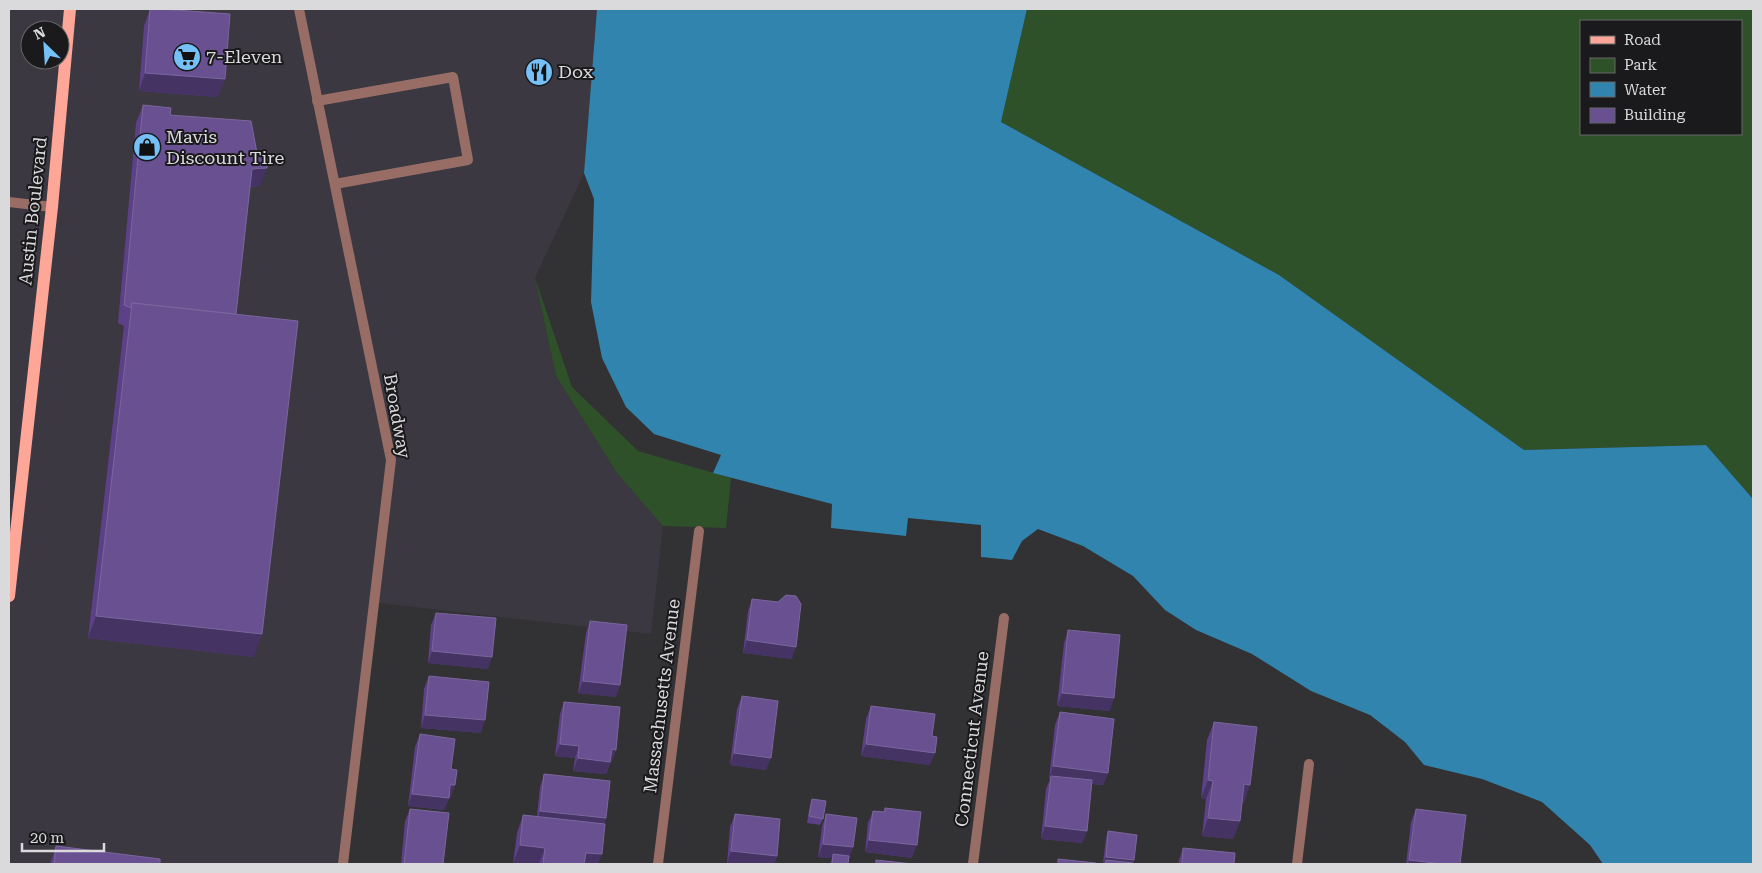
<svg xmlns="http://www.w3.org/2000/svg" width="1762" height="873" font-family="'Roboto Serif',serif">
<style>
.built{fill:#3b3841;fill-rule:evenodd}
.green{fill:#2f5129;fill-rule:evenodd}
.water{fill:#3084ad}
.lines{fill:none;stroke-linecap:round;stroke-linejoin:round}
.service{stroke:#986d66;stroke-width:10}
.minor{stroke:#986d66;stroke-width:10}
.primary{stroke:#fea698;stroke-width:12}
.wall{fill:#5c4088}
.shaded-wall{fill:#453363}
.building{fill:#695191;stroke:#7b669d}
.labels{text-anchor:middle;stroke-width:4;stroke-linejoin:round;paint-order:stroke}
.poi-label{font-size:18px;fill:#dad9db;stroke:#1a191b;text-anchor:start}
.street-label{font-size:18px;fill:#dad9db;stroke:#1a191b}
</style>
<rect width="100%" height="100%" fill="#323134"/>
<path class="built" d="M9,9H597L584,173L535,278L556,376L617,473L663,526L651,634L379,603L345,864H9ZM30,30H60V60H30Z"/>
<g class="green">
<path d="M1027,9H1753V499L1706,445L1524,450L1279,275L1001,122ZM1581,21H1741V134H1581Z"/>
<polygon points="535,278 572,387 638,451 731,478 726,528 663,526 617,473 556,376"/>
</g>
<polygon class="water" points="597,9 1027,9 1001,122 1279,275 1524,450 1706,445 1753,499 1753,864 1603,864 1590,845 1542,802 1482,779 1424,765 1405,742 1370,715 1311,691 1252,654 1196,630 1165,610 1133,576 1083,546 1038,529 1022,541 1012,560 981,557 981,525 908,518 906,536 831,528 832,504 713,473 721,455 654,434 626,407 602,358 591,302 594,199 584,173"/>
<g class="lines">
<polyline class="service" points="317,101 453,77 468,160 335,184"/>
<g class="minor">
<polyline points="299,9 391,460 343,864"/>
<polyline points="9,202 52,207"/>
<polyline points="658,864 699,531"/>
<polyline points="973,864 1004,618"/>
<polyline points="1297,864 1309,764"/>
</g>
<polyline class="primary" points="9,596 52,207 70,9"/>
</g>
<g class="wall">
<polygon points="150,9 218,97 139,91 144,26"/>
<polygon points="143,105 170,115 260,186 250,187 236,314 254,657 88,638 124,326 118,323 136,123"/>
<polygon points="752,599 792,659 743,653 748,611"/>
<polygon points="436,613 488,669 428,663 431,625"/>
<polygon points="590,621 616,697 578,693 586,633"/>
<polygon points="1068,630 1110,711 1057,706 1064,643"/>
<polygon points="429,676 481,733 421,728 424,689"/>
<polygon points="742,696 766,770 730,765 737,709"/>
<polygon points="564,702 616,750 606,774 573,771 575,758 555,756 560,714"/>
<polygon points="871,706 932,736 930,765 861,756 866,719"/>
<polygon points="1060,712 1108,773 1103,785 1092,784 1087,831 1082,843 1041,839 1046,789 1050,779 1049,779 1055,725"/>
<polygon points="1214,722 1244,803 1242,803 1240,821 1233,839 1202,836 1206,799 1201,798 1207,740"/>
<polygon points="420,734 451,769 455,785 450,798 449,798 444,810 408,806 415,747"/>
<polygon points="544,774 606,818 604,824 598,864 522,864 513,863 517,833 523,815 537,816 540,787"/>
<polygon points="812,799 823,819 820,825 807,823 810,805"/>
<polygon points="885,808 912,858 865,852 868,823 873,811 883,812"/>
<polygon points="410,809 443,864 401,864 405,821"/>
<polygon points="1416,809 1460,864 1406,864 1411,822"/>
<polygon points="735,814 777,856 774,864 727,864 730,827"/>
<polygon points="826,814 849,860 848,864 830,864 832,858 818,857 822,827"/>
<polygon points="1108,831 1134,860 1133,864 1104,864 1104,863 1103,863 1106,838"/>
<polygon points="56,846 160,864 50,864"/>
<polygon points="1183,848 1234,864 1178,864 1179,860"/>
</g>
<g class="shaded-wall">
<polygon points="145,73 225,79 218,97 139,91"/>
<polygon points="267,168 260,186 245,187 252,169"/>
<polygon points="96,616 262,634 254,657 88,638"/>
<polygon points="747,640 796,647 792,659 743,653"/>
<polygon points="432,651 492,657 488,669 428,663"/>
<polygon points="583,681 620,685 616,697 578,693"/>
<polygon points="1062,693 1114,698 1110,711 1057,706"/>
<polygon points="425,715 485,720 481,733 421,728"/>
<polygon points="560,744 579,746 575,758 555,756"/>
<polygon points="866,744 935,753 930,765 861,756"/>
<polygon points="612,749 616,750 606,774 573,771 578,758"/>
<polygon points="734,753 771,758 766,770 730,765"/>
<polygon points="1053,766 1108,773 1103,785 1050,779 1051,776 1050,779 1049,779"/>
<polygon points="1208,780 1213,781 1206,799 1201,798"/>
<polygon points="1244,784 1250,785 1244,803 1237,802"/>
<polygon points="450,785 455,785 450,798 446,798 449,798 444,810 408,806 412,794"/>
<polygon points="540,811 606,818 601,830 536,823"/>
<polygon points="1208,818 1240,821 1233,839 1202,836"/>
<polygon points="1045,826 1087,831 1082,843 1041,839"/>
<polygon points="869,840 917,845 912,858 865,852"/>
<polygon points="823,844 853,847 849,860 833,858 833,854 832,858 818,857"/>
<polygon points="520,845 545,848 539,864 522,864 513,863"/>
<polygon points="731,851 777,856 774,864 727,864"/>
<polygon points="586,853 602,854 598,864 581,864"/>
<polygon points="1106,857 1134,860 1133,864 1106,860 1104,863 1103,863"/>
<polygon points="1409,860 1443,864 1408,864"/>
</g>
<g class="building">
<polygon points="150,9 162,9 230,14 225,79 145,73"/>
<polygon points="143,105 171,108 170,115 251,121 257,153 268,153 267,168 252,169 236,314 132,303 131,308 124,305"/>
<polygon points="132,303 298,321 262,634 96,616"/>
<polygon points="786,595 796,596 801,604 796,647 747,640 752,599 778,602"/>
<polygon points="436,613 496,618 492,657 432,651"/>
<polygon points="590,621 627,625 620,685 583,681"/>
<polygon points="1068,630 1120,635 1114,698 1062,693"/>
<polygon points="429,676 489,682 485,720 425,715"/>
<polygon points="742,696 778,701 771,758 734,753"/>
<polygon points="564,702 620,707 616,750 612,749 610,762 578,758 579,746 560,744"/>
<polygon points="871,706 935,714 932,736 937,737 935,753 866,744"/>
<polygon points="1060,712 1114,719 1108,773 1053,766"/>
<polygon points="1214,722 1257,727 1250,785 1244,784 1240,821 1208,818 1213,781 1208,780"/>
<polygon points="420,734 455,739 451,769 457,770 455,785 450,785 449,798 412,794"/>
<polygon points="544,774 610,781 606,818 540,811"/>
<polygon points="1051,776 1092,780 1087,831 1045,826"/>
<polygon points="812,799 826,801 823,819 809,816"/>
<polygon points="885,808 921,812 917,845 869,840 873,811 885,812"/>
<polygon points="410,809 449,813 443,864 404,864"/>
<polygon points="1416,809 1466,815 1460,864 1443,864 1409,860"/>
<polygon points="735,814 780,819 777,856 731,851"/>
<polygon points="826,814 857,818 853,847 823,844"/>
<polygon points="523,815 605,824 602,854 586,853 584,864 543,864 545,848 520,845"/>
<polygon points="1108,831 1137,835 1134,860 1106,857"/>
<polygon points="56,846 160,859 160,864 54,864"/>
<polygon points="1183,848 1235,853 1234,864 1182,864"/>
<polygon points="833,854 849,856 848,864 832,864"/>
<polygon points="1058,859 1096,863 1096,864 1058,864"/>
<polygon points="876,860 913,864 876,864"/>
<polygon points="1106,860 1133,863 1133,864 1105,864"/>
</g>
<defs>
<g id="supermarket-disc" transform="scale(1.4375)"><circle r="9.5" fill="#75c0f6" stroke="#1a191b"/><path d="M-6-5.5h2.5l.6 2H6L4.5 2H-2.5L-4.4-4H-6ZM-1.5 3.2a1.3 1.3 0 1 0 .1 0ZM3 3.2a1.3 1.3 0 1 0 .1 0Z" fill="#111"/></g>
<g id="restaurant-disc" transform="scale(1.4375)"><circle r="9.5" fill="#75c0f6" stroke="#1a191b"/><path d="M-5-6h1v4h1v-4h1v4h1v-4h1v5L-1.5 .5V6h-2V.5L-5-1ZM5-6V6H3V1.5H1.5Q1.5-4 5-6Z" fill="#111"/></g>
<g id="shop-disc" transform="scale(1.4375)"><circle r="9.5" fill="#75c0f6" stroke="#1a191b"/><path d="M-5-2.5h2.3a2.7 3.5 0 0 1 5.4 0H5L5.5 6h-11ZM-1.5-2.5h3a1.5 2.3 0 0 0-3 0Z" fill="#111"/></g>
</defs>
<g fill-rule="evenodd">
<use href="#supermarket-disc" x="187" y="57"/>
<use href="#restaurant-disc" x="539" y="72"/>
<use href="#shop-disc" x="147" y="147"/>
</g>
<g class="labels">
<g class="poi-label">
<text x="206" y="63">7-Eleven</text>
<text x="558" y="78">Dox</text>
<text x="166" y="143">Mavis<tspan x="166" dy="21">Discount Tire</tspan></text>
</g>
<g class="street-label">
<text transform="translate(33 211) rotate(-84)" y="6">Austin Boulevard</text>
<text transform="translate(397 416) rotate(80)" y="6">Broadway</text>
<text transform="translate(662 696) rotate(-83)" y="6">Massachusetts Avenue</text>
<text transform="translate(972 739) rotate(-83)" y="6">Connecticut Avenue</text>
</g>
</g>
<rect width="1762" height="873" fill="none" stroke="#dad9db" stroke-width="20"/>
<rect x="1580" y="20" width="162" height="115" fill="#1a191b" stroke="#676668"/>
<rect x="1590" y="36" width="25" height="8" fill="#fea698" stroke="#676668"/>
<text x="1624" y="45" font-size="15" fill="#dad9db">Road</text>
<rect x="1590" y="58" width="25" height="15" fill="#2f5129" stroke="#676668"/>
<text x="1624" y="70" font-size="15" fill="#dad9db">Park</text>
<rect x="1590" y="82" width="25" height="15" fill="#3084ad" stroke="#676668"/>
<text x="1624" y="95" font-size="15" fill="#dad9db">Water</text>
<rect x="1590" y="108" width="25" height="15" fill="#695191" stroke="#676668"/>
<text x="1624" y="120" font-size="15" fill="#dad9db">Building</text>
<g transform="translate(45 45) rotate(335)"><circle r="24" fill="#1a191b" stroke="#676668"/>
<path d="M0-4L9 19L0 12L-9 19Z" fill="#75c0f6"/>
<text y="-8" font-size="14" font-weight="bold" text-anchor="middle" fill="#dad9db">N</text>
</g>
<path d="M22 843v8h82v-8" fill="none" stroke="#dad9db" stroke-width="2.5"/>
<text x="30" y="843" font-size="15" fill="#dad9db" stroke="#1a191b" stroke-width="4" paint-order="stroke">20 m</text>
</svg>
